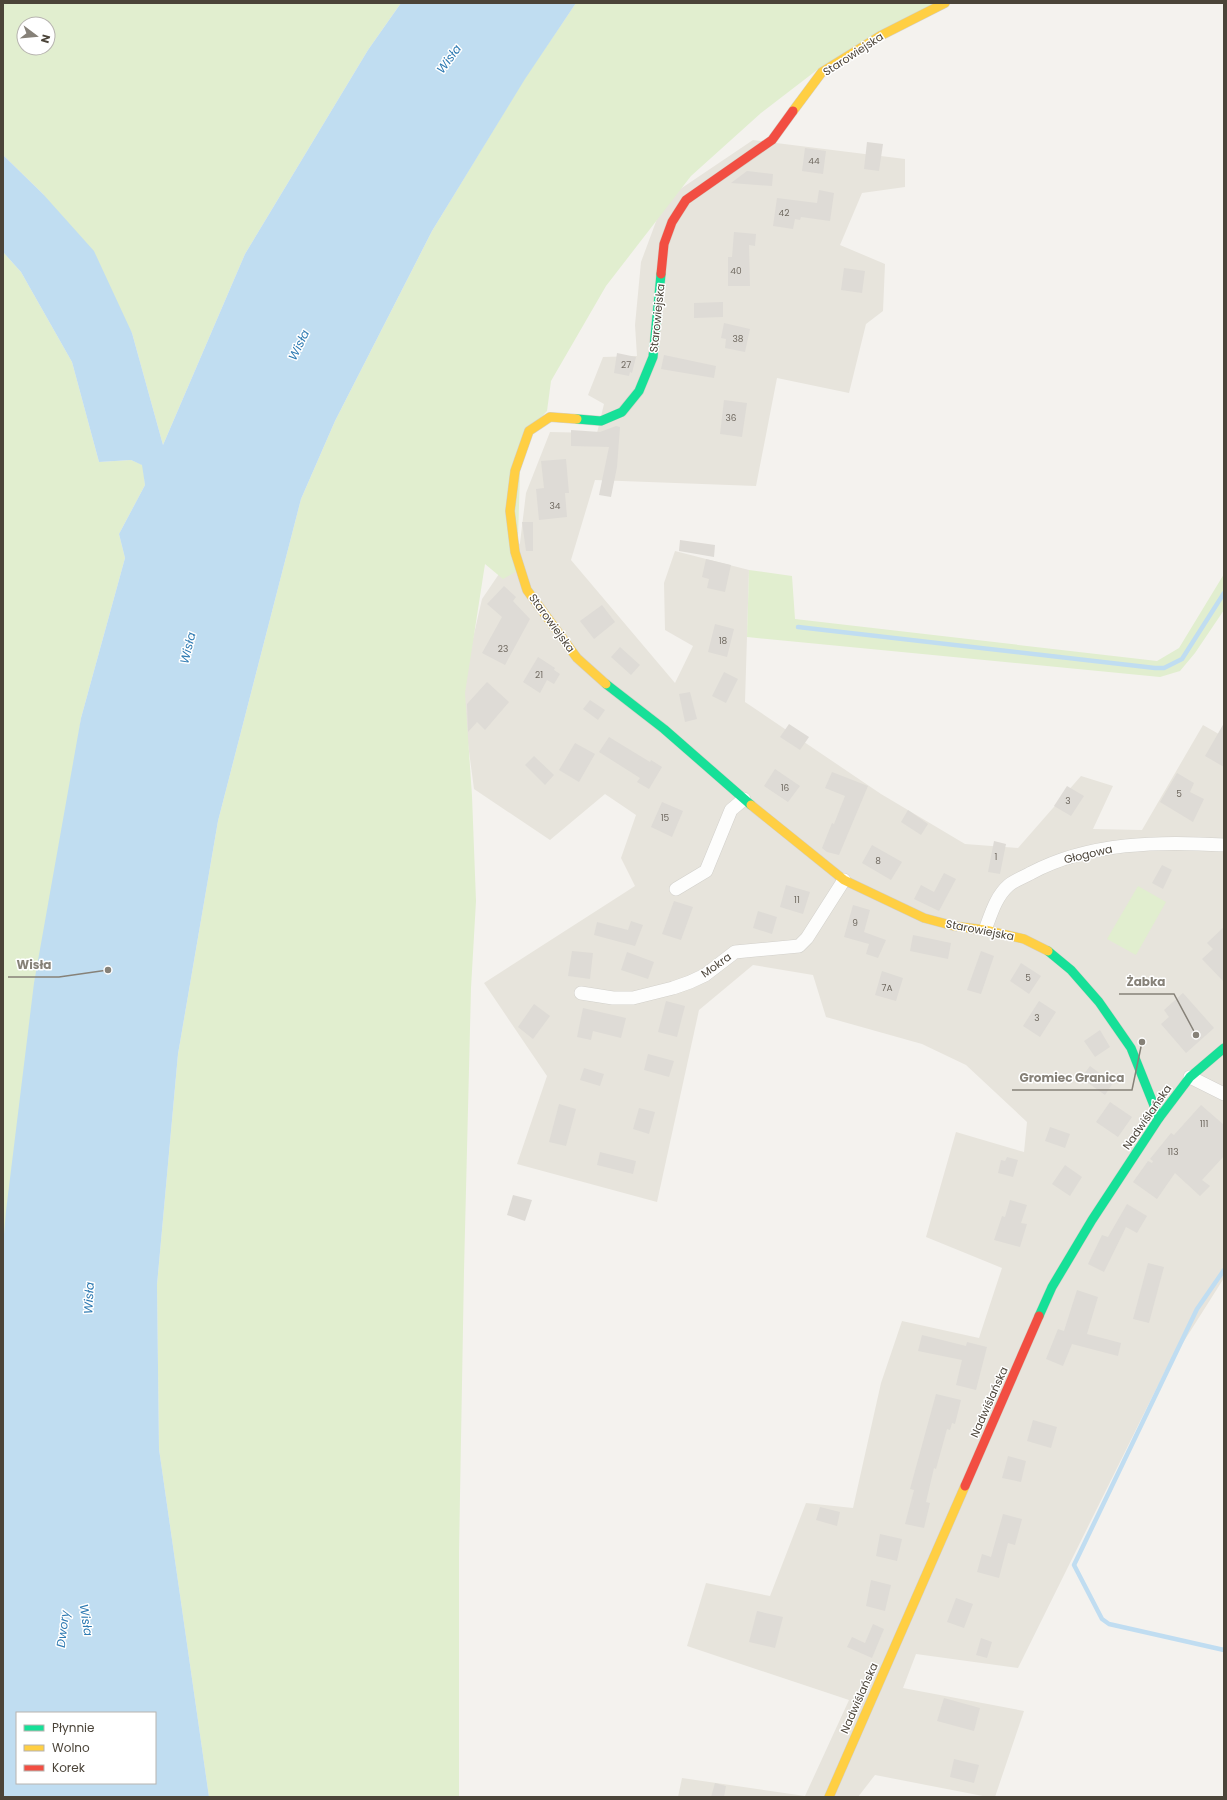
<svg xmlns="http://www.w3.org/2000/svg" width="1227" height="1800" font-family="Poppins,sans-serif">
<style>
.residential{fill:#e7e4dc}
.green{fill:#e1eecf;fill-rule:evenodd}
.water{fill:#c0ddf1;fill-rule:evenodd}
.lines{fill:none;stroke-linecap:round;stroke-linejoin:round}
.stream{stroke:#c0ddf1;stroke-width:4.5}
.building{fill:#dedbd6}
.street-casing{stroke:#d2d0cb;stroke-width:14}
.fast-casing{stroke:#d3cfc5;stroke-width:10}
.slow-casing{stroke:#d3cfc5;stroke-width:10}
.jam-casing{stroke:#d3cfc5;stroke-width:10}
.street{stroke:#fdfdfc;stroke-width:13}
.fast{stroke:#16e098;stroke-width:9}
.slow{stroke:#ffcf43;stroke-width:9}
.jam{stroke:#f24e42;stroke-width:9}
.labels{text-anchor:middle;stroke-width:3;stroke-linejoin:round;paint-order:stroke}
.number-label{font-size:9px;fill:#706a61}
.street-label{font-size:11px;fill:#4b4439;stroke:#fff}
.water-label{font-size:12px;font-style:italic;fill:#2e7ab2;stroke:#fff}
.leader{fill:none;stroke:#868178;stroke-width:1.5}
.callout-dot{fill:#868178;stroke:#fff;stroke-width:1.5}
.callout-label{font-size:12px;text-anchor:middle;font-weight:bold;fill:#868178;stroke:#fff;stroke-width:3;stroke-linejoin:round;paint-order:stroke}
</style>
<rect width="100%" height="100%" fill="#f4f2ee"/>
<polygon class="residential" points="753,140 905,159 905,187 862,193 840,245 885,264 883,311 866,324 849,393 777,378 756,486 595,480 571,560 675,683 693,646 665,630 664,583 675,551 749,570 745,702 881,794 965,844 1018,848 1081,776 1113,786 1093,829 1142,830 1203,725 1224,737 1224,1278 1165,1371 1018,1668 916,1654 903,1688 1024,1711 995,1797 988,1797 875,1775 858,1797 678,1797 682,1778 805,1796 849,1700 687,1646 706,1583 770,1596 806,1503 853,1508 881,1383 902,1321 979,1338 1002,1268 926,1237 956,1132 1024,1152 1027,1122 966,1065 922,1044 826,1017 813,975 753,965 699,1010 657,1202 517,1164 547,1076 484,983 635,886 621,858 636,815 605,794 550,840 474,789 461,691 482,599 520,543 526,493 550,432 597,433 604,404 588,395 603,357 637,356 635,325 641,262 664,200"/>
<g class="green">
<path d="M3,3H401L368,50L245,254L163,445L132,333L43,194L3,155ZM24,24H48V48H24Z"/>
<polygon points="576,3 937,3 817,70 761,113 691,176 606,286 551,381 547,411 521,439 517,571 503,579 485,564 465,693 472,796 476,901 471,988 464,1271 459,1552 459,1797 209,1797 159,1449 157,1285 178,1054 218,821 301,499 335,421 432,231 525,78"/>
<polygon points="3,252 21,272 72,362 99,462 131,460 143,465 145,485 119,534 125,558 81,718 3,1246"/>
<polygon points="749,570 792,576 795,619 1157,661 1179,648 1224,574 1224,610 1195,653 1180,671 1160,677 747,637"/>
<polygon points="1138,886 1166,902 1136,955 1107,939"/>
</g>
<path class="water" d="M401,3H576L525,79L432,231L335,421L301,499L218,821L178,1054L157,1285L159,1449L209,1797H3V1246L6,1211L34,983L81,718L125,558L119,534L145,485L142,465L131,460L99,462L72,362L21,272L3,252V155L43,194L94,251L132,333L163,445L245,254L368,50ZM17,1713H155V1783H17Z"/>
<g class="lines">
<g class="stream">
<polyline points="798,627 1155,668 1164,668 1182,659 1224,593"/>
<polyline points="1224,1270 1197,1309 1074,1565 1102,1619 1109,1624 1224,1650"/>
</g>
</g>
<g class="building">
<polygon points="867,142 883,144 879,171 864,169"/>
<polygon points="805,148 826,151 823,174 802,171"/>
<polygon points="747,171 773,174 772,186 731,183"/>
<polygon points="819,190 834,193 830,221 801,217 800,220 795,219 793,229 773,226 777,198 817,203"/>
<polygon points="734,232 756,234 755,246 749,245 750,286 728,286 728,257 732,257"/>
<polygon points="844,268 865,271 862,293 841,290"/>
<polygon points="723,302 723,317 694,318 694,303"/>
<polygon points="724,323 750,329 745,352 725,348 726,339 721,338"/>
<polygon points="617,353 636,357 632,373 630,372 629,376 614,373"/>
<polygon points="664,355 716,366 714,378 661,369"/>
<polygon points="724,400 747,403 742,437 720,434"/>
<polygon points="616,426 620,427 617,467 611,497 599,495 609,447 571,446 571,430 600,432"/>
<polygon points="566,459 569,493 565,493 567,517 539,520 536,489 544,488 541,461"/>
<polygon points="522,522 533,522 533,551 526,551"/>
<polygon points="680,540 715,545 714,557 679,551"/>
<polygon points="706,559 731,565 725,592 707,588 709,579 702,577"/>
<polygon points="504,586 516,597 513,601 530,619 505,665 482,653 502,617 487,604"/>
<polygon points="602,605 615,622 594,639 580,621"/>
<polygon points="715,624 734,629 727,657 708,652"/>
<polygon points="620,647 640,665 631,675 611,657"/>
<polygon points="538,657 555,668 554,670 560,674 554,684 547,680 540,693 523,682"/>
<polygon points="724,672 738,679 726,703 712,696"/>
<polygon points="487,682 509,702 485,730 477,722 468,732 467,704"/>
<polygon points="690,692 697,719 685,722 679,694"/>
<polygon points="590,700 605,710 598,720 583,709"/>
<polygon points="1224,723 1224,767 1205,756"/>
<polygon points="789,724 809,737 800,750 780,737"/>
<polygon points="609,737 650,762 651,760 662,767 649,789 637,782 640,778 599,752"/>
<polygon points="575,743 595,754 579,782 559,770"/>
<polygon points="534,756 554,775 545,785 525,765"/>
<polygon points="775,769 800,786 788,802 764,786"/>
<polygon points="832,772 868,786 839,855 827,852 822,848 832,823 834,824 845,796 825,788"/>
<polygon points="1177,773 1194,783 1190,792 1204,799 1193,822 1160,802"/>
<polygon points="1067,786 1084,796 1071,816 1054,806"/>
<polygon points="662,802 683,811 672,837 651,827"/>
<polygon points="908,810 928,824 921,835 901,822"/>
<polygon points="994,841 1006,844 1000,874 988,872"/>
<polygon points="872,845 902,862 891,880 862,863"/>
<polygon points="1162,865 1172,870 1163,889 1152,883"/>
<polygon points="944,873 956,879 939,911 914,899 921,885 934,892"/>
<polygon points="786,885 810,892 803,914 780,907"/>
<polygon points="674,901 693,907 681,940 662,934"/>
<polygon points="853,905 870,910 864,932 886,940 878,958 866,954 869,944 844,937"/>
<polygon points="758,911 777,917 772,934 753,928"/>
<polygon points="631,921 643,925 635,946 594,935 597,922 628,930"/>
<polygon points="1224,927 1224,982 1202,959 1213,949 1207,943"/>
<polygon points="913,935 951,943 948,959 910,951"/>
<polygon points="572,951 593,953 590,979 568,976"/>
<polygon points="981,951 994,956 981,994 967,990"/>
<polygon points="627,952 654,962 648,979 621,970"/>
<polygon points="1021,963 1041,976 1029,994 1010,981"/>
<polygon points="882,971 903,978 896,1001 875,995"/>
<polygon points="1183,993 1214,1028 1186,1053 1161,1024 1169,1017 1164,1010"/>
<polygon points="666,1001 685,1006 677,1037 658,1032"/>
<polygon points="1039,1001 1056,1012 1040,1037 1023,1026"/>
<polygon points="534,1004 550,1016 533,1039 518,1027"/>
<polygon points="583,1008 626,1018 621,1038 593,1031 591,1040 577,1037"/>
<polygon points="1100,1030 1110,1047 1095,1057 1084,1041"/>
<polygon points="648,1054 674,1061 669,1077 644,1070"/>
<polygon points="1090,1066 1113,1083 1105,1095 1081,1078"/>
<polygon points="584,1068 604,1074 600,1086 580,1080"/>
<polygon points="1110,1102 1132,1117 1118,1137 1096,1122"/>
<polygon points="559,1104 576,1109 566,1146 549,1142"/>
<polygon points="1201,1105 1224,1125 1224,1156 1202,1180 1210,1186 1200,1196 1175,1173 1157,1199 1133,1182 1148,1161 1152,1163 1153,1161 1150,1159 1171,1133 1174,1135"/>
<polygon points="639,1108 655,1112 649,1134 633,1129"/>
<polygon points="1050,1127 1070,1134 1065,1148 1045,1141"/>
<polygon points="600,1152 636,1161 633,1174 597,1165"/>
<polygon points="1007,1157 1018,1160 1013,1177 998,1173 1001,1160 1005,1161"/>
<polygon points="1065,1165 1082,1177 1070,1196 1052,1184"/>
<polygon points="513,1195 532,1200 525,1221 507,1215"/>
<polygon points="1010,1200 1027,1205 1021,1223 1027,1224 1020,1247 994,1240 1002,1216 1005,1217"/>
<polygon points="1127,1204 1147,1216 1137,1233 1126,1227 1104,1272 1088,1264 1102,1235 1108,1237"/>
<polygon points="1148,1263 1164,1267 1149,1323 1133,1319"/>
<polygon points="1077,1290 1098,1297 1087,1334 1121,1343 1118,1356 1072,1344 1063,1366 1046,1359 1058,1329 1064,1331"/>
<polygon points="922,1335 966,1346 967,1342 987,1347 976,1390 956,1385 962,1360 918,1351"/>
<polygon points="936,1394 961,1400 955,1424 952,1423 950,1430 947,1429 936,1469 934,1468 926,1502 930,1503 924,1528 905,1524 914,1490 910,1489"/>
<polygon points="1033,1420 1057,1427 1051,1448 1027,1441"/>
<polygon points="1008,1456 1026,1461 1021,1482 1002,1478"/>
<polygon points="820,1507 840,1512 837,1526 816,1520"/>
<polygon points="1003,1514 1022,1519 1015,1545 1008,1543 999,1578 977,1572 982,1554 991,1557"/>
<polygon points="880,1534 902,1539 897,1561 876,1556"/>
<polygon points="871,1580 891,1585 885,1611 866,1606"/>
<polygon points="956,1598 973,1604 964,1628 947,1622"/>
<polygon points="757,1611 783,1617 775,1648 749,1642"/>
<polygon points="873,1624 884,1629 872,1658 847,1647 852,1637 865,1643"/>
<polygon points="981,1638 992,1642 987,1658 976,1655"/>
<polygon points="944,1698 980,1708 974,1731 937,1721"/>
<polygon points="954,1759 979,1765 974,1783 950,1777"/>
<polygon points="715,1783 726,1786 724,1797 711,1797"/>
</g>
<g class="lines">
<g class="street-casing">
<g id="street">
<polyline points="676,889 706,871 731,810 744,799"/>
<path d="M985,930C991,914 996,896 1009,885C1015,880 1024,877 1031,873C1089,842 1160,841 1224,845"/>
<polyline points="581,993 613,998 633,998 673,988 690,982 705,975 735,952 799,946 807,938 844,880"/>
<polyline points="1190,1077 1224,1094"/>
</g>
</g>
<g class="fast-casing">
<g id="fast">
<polyline points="577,419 601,421 622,412 639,391 653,357 661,274"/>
<polyline points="606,684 664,729 751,805"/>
<polyline points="1048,951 1071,970 1099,1002 1131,1048 1159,1118"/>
<polyline points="1039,1316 1052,1287 1092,1220 1159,1118 1190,1077 1224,1048"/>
</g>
</g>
<g class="slow-casing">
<g id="slow">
<polyline points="793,111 822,72 880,36 945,3"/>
<polyline points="577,419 550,417 529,431 515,471 510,511 515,552 527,590 577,658 606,684"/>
<polyline points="751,805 844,880 924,918 954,926 985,930 1024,939 1048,951"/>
<polyline points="829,1797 965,1486"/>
</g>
</g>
<g class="jam-casing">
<g id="jam">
<polyline points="661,274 664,244 672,222 686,200 772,140 793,111"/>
<polyline points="965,1486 1039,1316"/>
</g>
</g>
<use href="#street" class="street"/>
<use href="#fast" class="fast"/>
<use href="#slow" class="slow"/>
<use href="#jam" class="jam"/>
</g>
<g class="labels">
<g class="number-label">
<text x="814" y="164">44</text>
<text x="784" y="216">42</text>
<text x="736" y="274">40</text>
<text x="738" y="342">38</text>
<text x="626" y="368">27</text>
<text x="731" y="421">36</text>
<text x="555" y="509">34</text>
<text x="723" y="644">18</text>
<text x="503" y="652">23</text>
<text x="539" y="678">21</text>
<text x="785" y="791">16</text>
<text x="1179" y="797">5</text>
<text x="1068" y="804">3</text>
<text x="665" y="821">15</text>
<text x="996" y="860">1</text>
<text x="878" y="864">8</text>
<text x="797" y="903">11</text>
<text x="855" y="926">9</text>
<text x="1028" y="981">5</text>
<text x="887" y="991">7A</text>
<text x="1037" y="1021">3</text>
<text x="1204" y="1127">111</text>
<text x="1173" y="1155">113</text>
</g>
<g class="street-label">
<text transform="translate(853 54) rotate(-33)" y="4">Starowiejska</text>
<text transform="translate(657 318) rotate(-84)" y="4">Starowiejska</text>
<text transform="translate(552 623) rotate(54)" y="4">Starowiejska</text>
<text transform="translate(1088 854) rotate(-13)" y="4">Głogowa</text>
<text transform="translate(980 930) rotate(11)" y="4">Starowiejska</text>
<text transform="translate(716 965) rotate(-35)" y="4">Mokra</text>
<text transform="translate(1147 1117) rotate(-55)" y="4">Nadwiślańska</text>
<text transform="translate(989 1402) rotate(-66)" y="4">Nadwiślańska</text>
<text transform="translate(859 1698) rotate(-66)" y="4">Nadwiślańska</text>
</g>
<g class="water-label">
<text transform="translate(449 59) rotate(-54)" y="4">Wisła</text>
<text transform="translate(299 345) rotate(-64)" y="4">Wisła</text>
<text transform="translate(188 648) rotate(-76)" y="4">Wisła</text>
<text transform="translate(89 1298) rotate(-87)" y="4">Wisła</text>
<text transform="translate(86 1620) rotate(81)" y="4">Wisła</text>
<text transform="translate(63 1629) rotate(-83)" y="4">Dwory</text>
</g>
</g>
<path class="leader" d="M108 970L59 977H8M1196 1035L1174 994H1119M1142 1042L1132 1090H1012"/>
<g class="callout-dot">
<circle cx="108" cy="970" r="4"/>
<circle cx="1196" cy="1035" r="4"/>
<circle cx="1142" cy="1042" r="4"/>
</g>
<g class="callout-label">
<text x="34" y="969">Wisła</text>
<text x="1146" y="986">Żabka</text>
<text x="1072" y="1082">Gromiec Granica</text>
</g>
<rect width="1227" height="1800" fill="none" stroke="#4b4439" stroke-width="8"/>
<rect x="16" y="1712" width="140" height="72" fill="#ffffff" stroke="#b7b4b0"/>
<rect x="24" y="1725" width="20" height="6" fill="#16e098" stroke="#b7b4b0"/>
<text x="52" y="1732" font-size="12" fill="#4b4439">Płynnie</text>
<rect x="24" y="1745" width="20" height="6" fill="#ffcf43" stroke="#b7b4b0"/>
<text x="52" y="1752" font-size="12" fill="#4b4439">Wolno</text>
<rect x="24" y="1765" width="20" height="6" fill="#f24e42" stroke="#b7b4b0"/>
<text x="52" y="1772" font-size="12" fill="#4b4439">Korek</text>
<g transform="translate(36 36) rotate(106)"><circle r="19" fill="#ffffff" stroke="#b7b4b0"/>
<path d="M0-3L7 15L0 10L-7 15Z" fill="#868178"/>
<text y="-6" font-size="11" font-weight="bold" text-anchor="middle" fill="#4b4439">N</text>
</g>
</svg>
